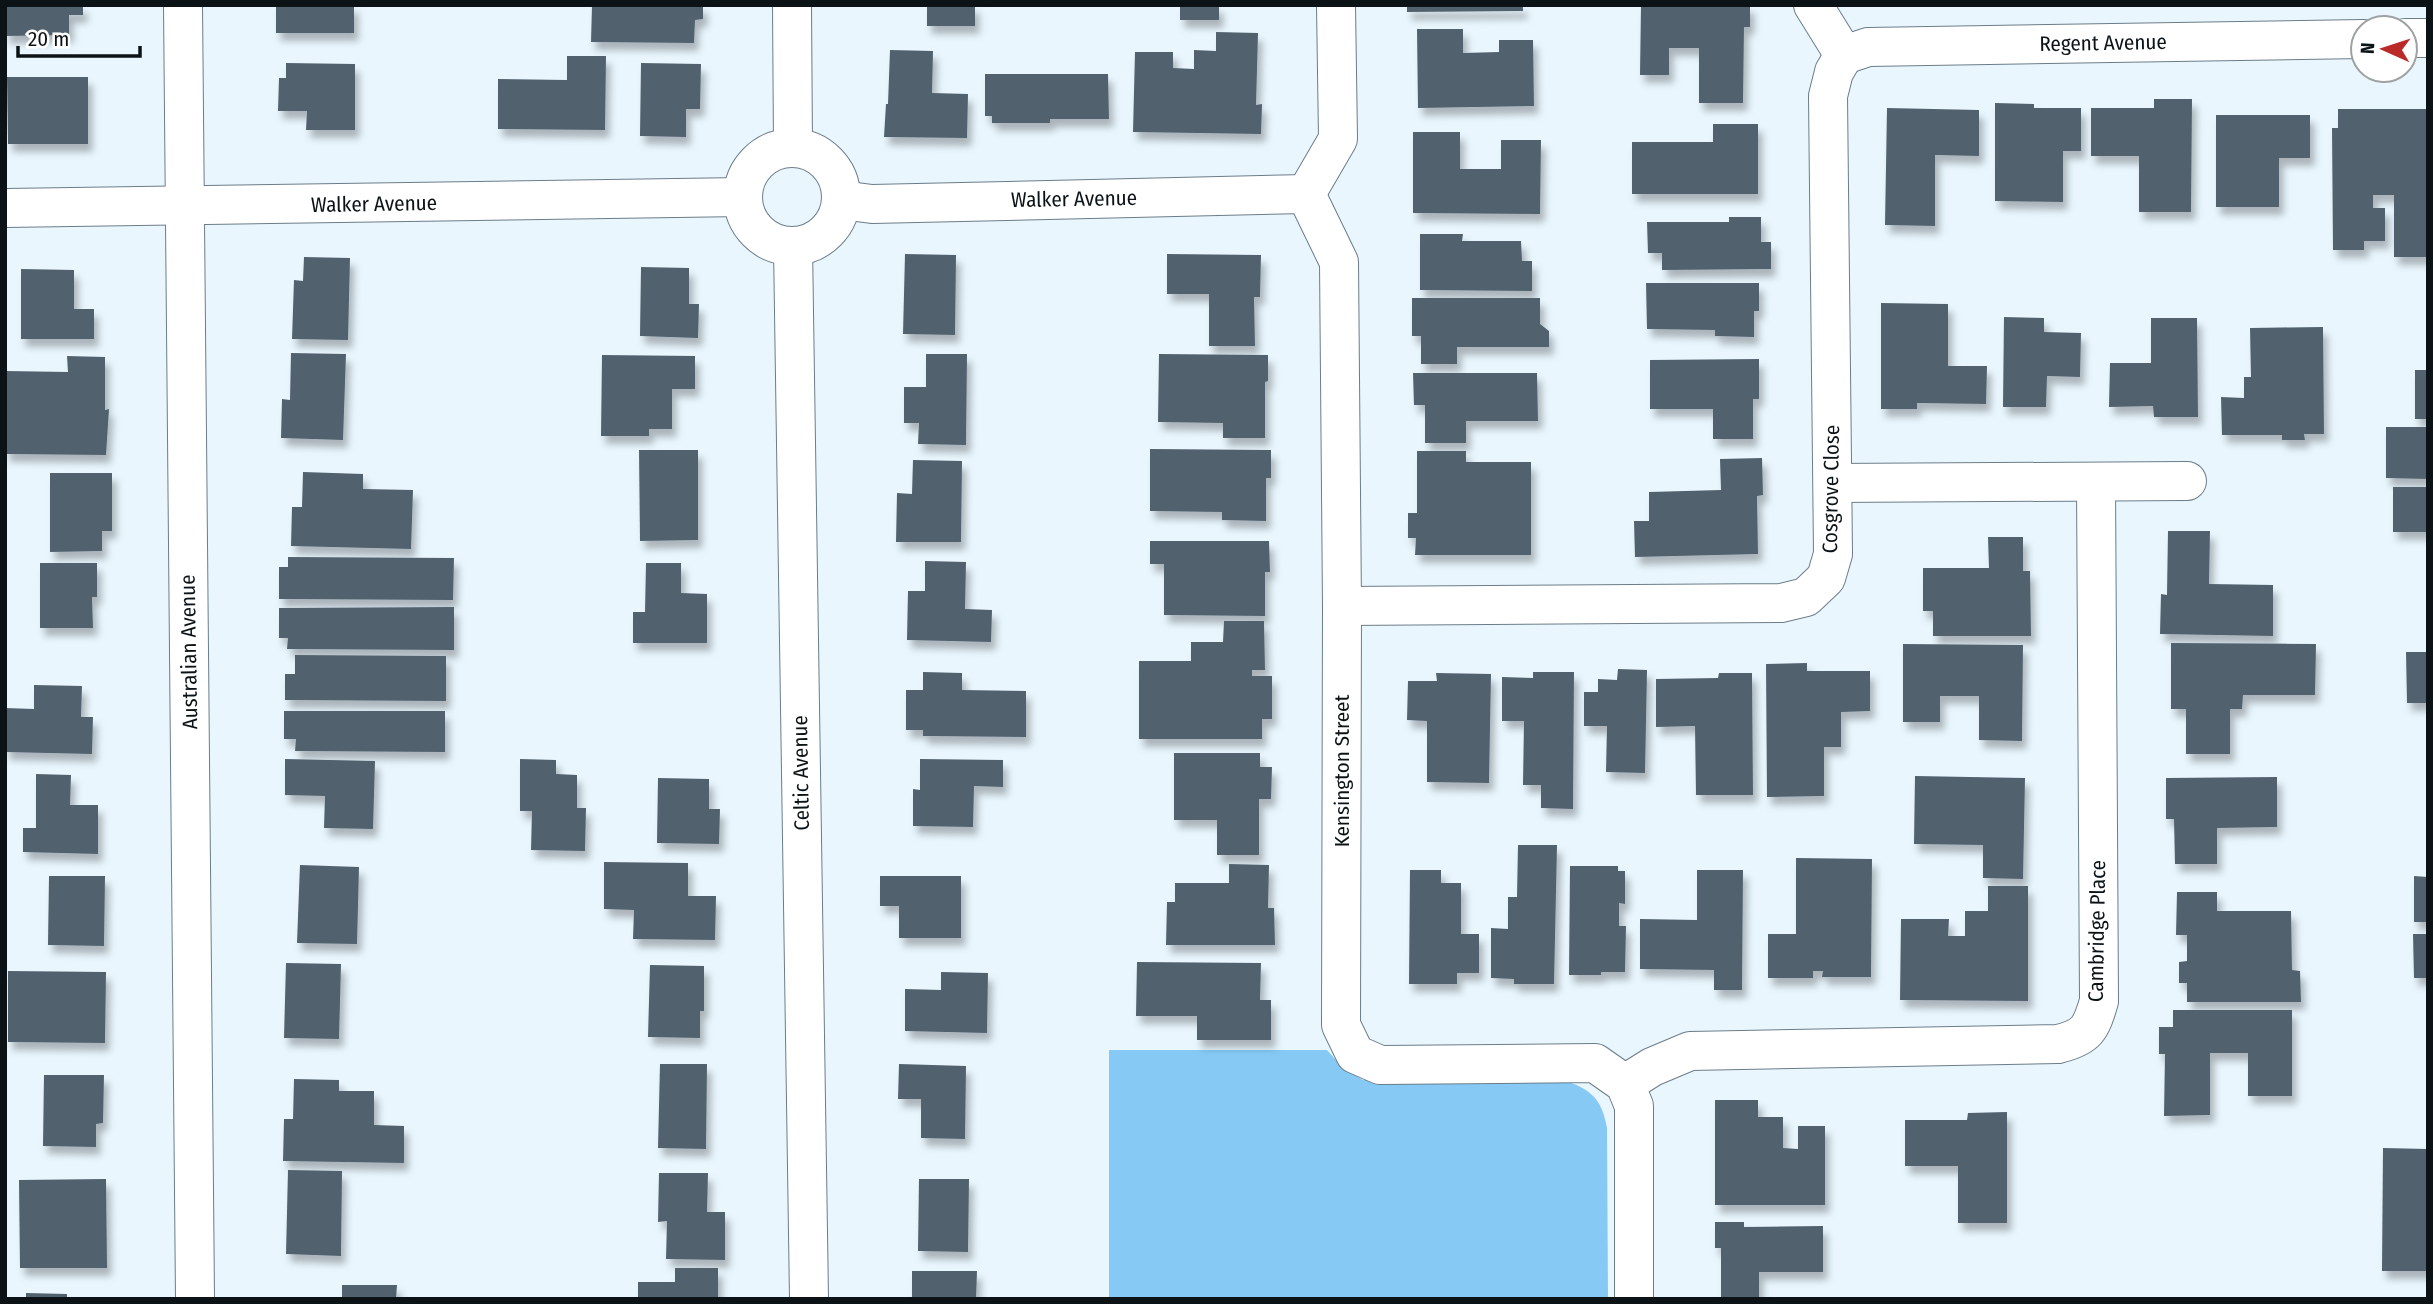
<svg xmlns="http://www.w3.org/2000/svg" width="2433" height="1304" font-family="'Fira Sans Condensed',sans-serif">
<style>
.green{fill:#85c9f4}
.building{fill:#51626e;filter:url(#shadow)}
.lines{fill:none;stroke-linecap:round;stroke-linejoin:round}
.street-casing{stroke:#6b7d89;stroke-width:40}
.secondary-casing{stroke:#6b7d89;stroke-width:40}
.street{stroke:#fff;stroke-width:38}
.secondary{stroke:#fff;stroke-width:38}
.labels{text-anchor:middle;stroke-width:7;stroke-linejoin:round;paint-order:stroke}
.street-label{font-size:21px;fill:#0c1317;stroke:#fff}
</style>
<defs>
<filter id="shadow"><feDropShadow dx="4.5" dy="8" stdDeviation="3.5" flood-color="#0004"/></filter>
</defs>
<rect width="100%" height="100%" fill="#e9f6fe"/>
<path class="green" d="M1109,1050H1327L1343,1068L1363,1080H1563C1591,1089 1602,1099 1607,1128L1608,1299H1109Z"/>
<g class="building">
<polygon points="5,5 83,5 83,15 69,15 69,35 5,36"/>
<rect x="276" y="5" width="78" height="28"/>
<polygon points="592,5 703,5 703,19 695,20 694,43 591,42"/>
<rect x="927" y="5" width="48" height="21"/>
<rect x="1180" y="5" width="39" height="15"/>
<polygon points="1407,5 1523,5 1523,11 1407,12"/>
<polygon points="1641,5 1750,5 1750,27 1744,27 1743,103 1699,103 1699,48 1669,48 1669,75 1640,75"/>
<polygon points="1417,29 1463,29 1463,53 1499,52 1499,40 1533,40 1534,106 1418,108"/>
<polygon points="1216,32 1258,33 1256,105 1262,104 1261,134 1133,132 1135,52 1173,52 1173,68 1194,69 1194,50 1216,51"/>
<polygon points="890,50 933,51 932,93 968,94 967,138 884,137 886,104 888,104"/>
<polygon points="567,56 606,56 605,130 498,129 498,79 567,80"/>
<polygon points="286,63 355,64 355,130 306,130 307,111 278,111 279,78 286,78"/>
<polygon points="641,63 701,64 700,109 686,109 686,137 640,136"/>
<polygon points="985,74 1108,74 1109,119 1050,119 1050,123 992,123 992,116 985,116"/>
<polygon points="7,77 88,77 88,144 8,144"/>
<polygon points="2154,99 2192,99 2191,212 2139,212 2139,156 2091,156 2091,108 2154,108"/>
<polygon points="1995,103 2034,104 2034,108 2081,108 2081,151 2063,151 2063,202 1995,201"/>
<polygon points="1887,108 1979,110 1979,156 1935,155 1935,226 1885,225"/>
<polygon points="2338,109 2428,109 2428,257 2394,257 2394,195 2373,195 2373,208 2385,208 2385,241 2364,241 2364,250 2333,250 2332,128 2338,128"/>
<polygon points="2216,115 2310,115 2310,158 2279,158 2279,207 2216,207"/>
<polygon points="1713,124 1758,124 1758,194 1632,194 1632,142 1713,142"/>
<polygon points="1413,132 1460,132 1460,169 1501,169 1501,140 1541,140 1540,214 1413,213"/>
<polygon points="1729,217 1761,217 1761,242 1771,242 1771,269 1662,270 1662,253 1648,253 1647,222 1729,222"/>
<polygon points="1420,234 1463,234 1462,241 1521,241 1522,261 1532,261 1532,291 1420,290"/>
<polygon points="905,254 956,255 955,335 903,334"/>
<polygon points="1167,254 1261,255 1260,297 1254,297 1255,346 1209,346 1209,294 1167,294"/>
<polygon points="304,257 350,258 348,340 292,339 294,280 303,281"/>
<polygon points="641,267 689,268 689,304 699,304 698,338 640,336"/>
<polygon points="21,269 74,270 74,309 94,309 94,339 21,339"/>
<polygon points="1646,283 1759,283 1759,311 1754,311 1754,337 1715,336 1715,330 1647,329"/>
<polygon points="1412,298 1540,298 1540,324 1549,331 1549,347 1457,347 1457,364 1421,364 1421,336 1412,336"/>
<polygon points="1881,303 1948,304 1948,366 1987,366 1986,404 1917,403 1917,409 1881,409"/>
<polygon points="2004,317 2044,318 2044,332 2081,333 2080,377 2047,376 2046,407 2003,407"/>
<polygon points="2151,318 2197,318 2198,417 2154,417 2153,406 2109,407 2110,363 2151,363"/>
<polygon points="2323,327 2324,434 2304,434 2305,440 2282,440 2282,435 2222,435 2221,397 2244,398 2244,377 2251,377 2250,328"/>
<polygon points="291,353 346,354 343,440 281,438 282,399 290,400"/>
<polygon points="926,354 967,354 966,445 918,444 919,423 904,423 904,387 926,387"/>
<polygon points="1159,354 1268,355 1268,381 1265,382 1265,438 1223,438 1223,423 1158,422"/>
<polygon points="602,355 695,356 695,389 672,389 672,429 649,429 649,436 601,436"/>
<polygon points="67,356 105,357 105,410 109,409 106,455 5,454 5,371 68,372"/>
<polygon points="1759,359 1759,399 1753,399 1753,439 1713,439 1713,409 1650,409 1650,360"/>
<rect x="2415" y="370" width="13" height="49"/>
<polygon points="1413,373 1537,373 1538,421 1466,421 1466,443 1425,443 1425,405 1414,405"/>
<polygon points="2386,427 2428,427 2428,479 2386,478"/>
<polygon points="1150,449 1271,450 1271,478 1266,478 1266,521 1222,520 1222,512 1150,511"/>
<polygon points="639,450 698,450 698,540 640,541"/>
<polygon points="1417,451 1466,451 1466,462 1531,462 1531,555 1415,555 1416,538 1408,538 1408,513 1417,513"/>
<polygon points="1762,458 1763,495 1757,496 1758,554 1635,557 1634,521 1649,521 1649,492 1721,490 1720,459"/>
<polygon points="913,460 962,461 961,542 896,542 897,493 912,494"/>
<polygon points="303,472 363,474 363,489 413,490 411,549 291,546 292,507 302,507"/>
<polygon points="50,473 112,473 112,531 102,531 102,551 50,552"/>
<rect x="2393" y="487" width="35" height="45"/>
<polygon points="2168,531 2210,531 2209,584 2273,585 2273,636 2160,634 2161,594 2167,595"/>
<polygon points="1988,537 2023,537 2023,571 2030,571 2031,636 1933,636 1933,611 1923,611 1923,568 1989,568"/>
<polygon points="1150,541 1269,541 1270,572 1265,572 1265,616 1164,615 1164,564 1150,564"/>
<polygon points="288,557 454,558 453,600 279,599 279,567 288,567"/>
<polygon points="925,561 966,562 965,609 992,610 991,642 907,640 908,591 925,591"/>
<polygon points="40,563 97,563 97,597 92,597 93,628 40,628"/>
<polygon points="646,563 681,563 681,593 707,594 707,643 633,643 633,612 645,612"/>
<polygon points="454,607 454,650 287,649 288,638 279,638 279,608"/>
<polygon points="1224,621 1264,621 1265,670 1252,670 1252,676 1272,676 1272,719 1262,719 1262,739 1139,739 1139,661 1191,661 1191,642 1223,642"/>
<polygon points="2171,643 2316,644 2315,695 2243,695 2242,709 2230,709 2230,754 2186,754 2186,709 2171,709"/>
<polygon points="1903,644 2023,645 2022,741 1979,740 1979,696 1940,696 1940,722 1903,722"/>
<polygon points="2406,652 2428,652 2428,703 2407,703"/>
<polygon points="295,655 446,656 446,701 285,700 285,674 295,674"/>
<polygon points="1807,663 1807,671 1870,671 1870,711 1841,712 1841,747 1824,747 1824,796 1767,797 1766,664"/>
<polygon points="1618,669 1647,670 1645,773 1606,772 1607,726 1584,726 1584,692 1598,692 1598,679 1617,680"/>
<polygon points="923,672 962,673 962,690 1026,691 1026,737 923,736 923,730 906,730 906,690 923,690"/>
<polygon points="1533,672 1574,672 1573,809 1541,808 1541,785 1523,785 1524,721 1502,721 1502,677 1533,678"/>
<polygon points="1436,673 1491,674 1489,783 1427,782 1427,721 1407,720 1408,681 1437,681"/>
<polygon points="1719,673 1752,673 1753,795 1696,795 1695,726 1656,727 1656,679 1718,678"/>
<polygon points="34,685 82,686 81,717 93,717 92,754 5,752 5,708 34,709"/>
<polygon points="284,711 445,711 445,752 295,751 296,739 284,739"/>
<polygon points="1174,753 1260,753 1260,767 1272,767 1271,799 1259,799 1259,855 1217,855 1217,820 1174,820"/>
<polygon points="285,759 375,761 373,829 324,828 325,796 285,795"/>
<polygon points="520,759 556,760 556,774 577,775 577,808 586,808 585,851 531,850 532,811 520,811"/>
<polygon points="920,759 1003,760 1003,787 974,786 973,827 913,826 913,789 920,790"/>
<polygon points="36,774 71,775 70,805 98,805 98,854 23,852 23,828 36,828"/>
<polygon points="1915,776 2025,778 2023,879 1983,878 1983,845 1914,844"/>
<polygon points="2277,777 2277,827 2217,828 2217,864 2175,864 2174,819 2166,819 2166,778"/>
<polygon points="658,778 709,779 709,809 720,809 719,844 657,843"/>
<polygon points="1518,845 1557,845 1554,984 1514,984 1514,979 1491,978 1491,928 1508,929 1508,897 1517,897"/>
<polygon points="1796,858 1872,859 1871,977 1822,977 1823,971 1813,971 1813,978 1768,978 1768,934 1796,934"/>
<polygon points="604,862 688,863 688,896 716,896 715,940 633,939 634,910 604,909"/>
<polygon points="1229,864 1269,865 1268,908 1274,908 1275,945 1166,945 1167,902 1175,902 1175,883 1229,883"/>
<polygon points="300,865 359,867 357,944 297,943"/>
<polygon points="1570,866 1618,866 1618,871 1625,871 1625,904 1619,903 1619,926 1626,926 1625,972 1601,972 1601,975 1569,975"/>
<polygon points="1410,870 1441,870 1441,883 1461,883 1461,934 1479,934 1479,973 1457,973 1457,984 1409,984"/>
<polygon points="1697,870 1743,870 1742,990 1714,990 1714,970 1640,969 1640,919 1697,920"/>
<polygon points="49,876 105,876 104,946 48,945"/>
<polygon points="880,876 961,876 961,938 899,938 899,906 880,906"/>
<polygon points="2414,876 2428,877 2428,922 2414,922"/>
<polygon points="1988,886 2028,886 2028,1001 1900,1000 1901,919 1949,919 1948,936 1965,936 1965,911 1988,911"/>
<polygon points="2177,892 2217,892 2217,911 2291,911 2292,970 2300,971 2301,1002 2187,1002 2187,983 2179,983 2179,962 2187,961 2187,935 2176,935"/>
<polygon points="2413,934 2428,934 2428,978 2414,978"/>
<polygon points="1137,962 1261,963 1260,1000 1271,1000 1271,1040 1197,1040 1197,1016 1136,1016"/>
<polygon points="286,963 341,964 339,1039 284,1038"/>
<polygon points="650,965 704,966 704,1011 700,1011 700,1038 648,1037"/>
<polygon points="8,971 106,972 105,1043 8,1042"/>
<polygon points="941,972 988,973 987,1033 905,1031 905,989 941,990"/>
<polygon points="2173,1010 2292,1010 2292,1096 2248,1096 2248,1053 2210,1053 2210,1115 2164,1116 2165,1054 2159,1054 2159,1027 2173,1027"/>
<polygon points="660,1064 707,1064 706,1149 658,1148"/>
<polygon points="899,1064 966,1066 965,1139 921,1138 921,1099 898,1099"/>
<polygon points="44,1075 104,1075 103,1123 96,1124 96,1147 43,1146"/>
<polygon points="294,1079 339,1080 339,1091 374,1091 374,1125 404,1126 404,1163 283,1161 284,1119 293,1119"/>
<polygon points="1715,1100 1758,1100 1758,1117 1783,1117 1783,1148 1798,1149 1798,1126 1825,1126 1825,1205 1715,1205"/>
<polygon points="2007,1112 2007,1223 1958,1223 1958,1166 1905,1166 1905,1120 1967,1120 1968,1113"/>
<polygon points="2383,1148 2428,1149 2428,1271 2382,1271"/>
<polygon points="288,1170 342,1171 341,1256 286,1254"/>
<polygon points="659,1173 708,1173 707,1212 725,1212 725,1260 666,1259 667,1221 658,1222"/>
<polygon points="106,1179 107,1268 20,1268 19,1180"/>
<polygon points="919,1179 969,1179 968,1252 918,1251"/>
<polygon points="1715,1222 1744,1222 1744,1227 1823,1226 1823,1272 1759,1272 1759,1299 1721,1299 1721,1248 1715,1248"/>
<polygon points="675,1268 718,1268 718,1299 638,1299 638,1282 675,1282"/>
<polygon points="912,1271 977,1271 976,1299 912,1299"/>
<polygon points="342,1285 397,1285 396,1299 342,1299"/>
<polygon points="26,1293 67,1294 67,1299 26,1299"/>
</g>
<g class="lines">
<g class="street-casing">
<g id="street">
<polyline points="183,5 195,1299"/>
<polyline points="1813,5 1844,55"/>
<polyline points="2405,38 2428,38"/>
<polyline points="1844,55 1868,47 2363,39"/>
<polyline points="1306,194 1339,262 1342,606 1341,1025 1355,1054 1380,1065 1595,1063 1625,1084 1634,1106 1634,1299"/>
<polyline points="1306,194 1338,139 1336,5"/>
<polyline points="841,200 872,204 1306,194"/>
<polyline points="5,208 743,197"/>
<polyline points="1833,483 2187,481"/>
<polyline points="1342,606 1781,603 1806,597 1826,578 1833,554 1828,96 1834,72 1844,55"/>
<path d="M1625,1084L1652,1067L1690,1051L2058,1044C2087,1037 2091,1029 2099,1001L2096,482"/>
</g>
</g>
<g class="secondary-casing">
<g id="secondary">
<polyline points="792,5 793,147"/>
<circle cx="792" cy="197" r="49"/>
<polyline points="793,246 809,1299"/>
</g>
</g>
<use href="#street" class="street"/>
<use href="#secondary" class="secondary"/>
</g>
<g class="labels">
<g class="street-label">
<text transform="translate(2103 43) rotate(-1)" y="7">Regent Avenue</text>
<text transform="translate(1074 199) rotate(-1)" y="7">Walker Avenue</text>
<text transform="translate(374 204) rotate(-1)" y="7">Walker Avenue</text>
<text transform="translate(1831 489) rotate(-89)" y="7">Cosgrove Close</text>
<text transform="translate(189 652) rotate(-91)" y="7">Australian Avenue</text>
<text transform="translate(1342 771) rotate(-90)" y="7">Kensington Street</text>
<text transform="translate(801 773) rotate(-91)" y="7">Celtic Avenue</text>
<text transform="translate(2097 931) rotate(-89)" y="7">Cambridge Place</text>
</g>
</g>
<rect width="2433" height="1304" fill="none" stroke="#0c1317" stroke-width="14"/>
<g transform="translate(2384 49) rotate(273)"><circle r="33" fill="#ffffff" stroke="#9ea1a2" stroke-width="2"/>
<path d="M0-5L12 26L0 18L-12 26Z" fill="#b92a28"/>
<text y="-10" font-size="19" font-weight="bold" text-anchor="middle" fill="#0c1317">N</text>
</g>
<path d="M18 46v10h122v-10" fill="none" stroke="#0c1317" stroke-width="3.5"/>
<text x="28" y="46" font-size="21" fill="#0c1317" stroke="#ffffff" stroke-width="5" paint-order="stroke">20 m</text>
</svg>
